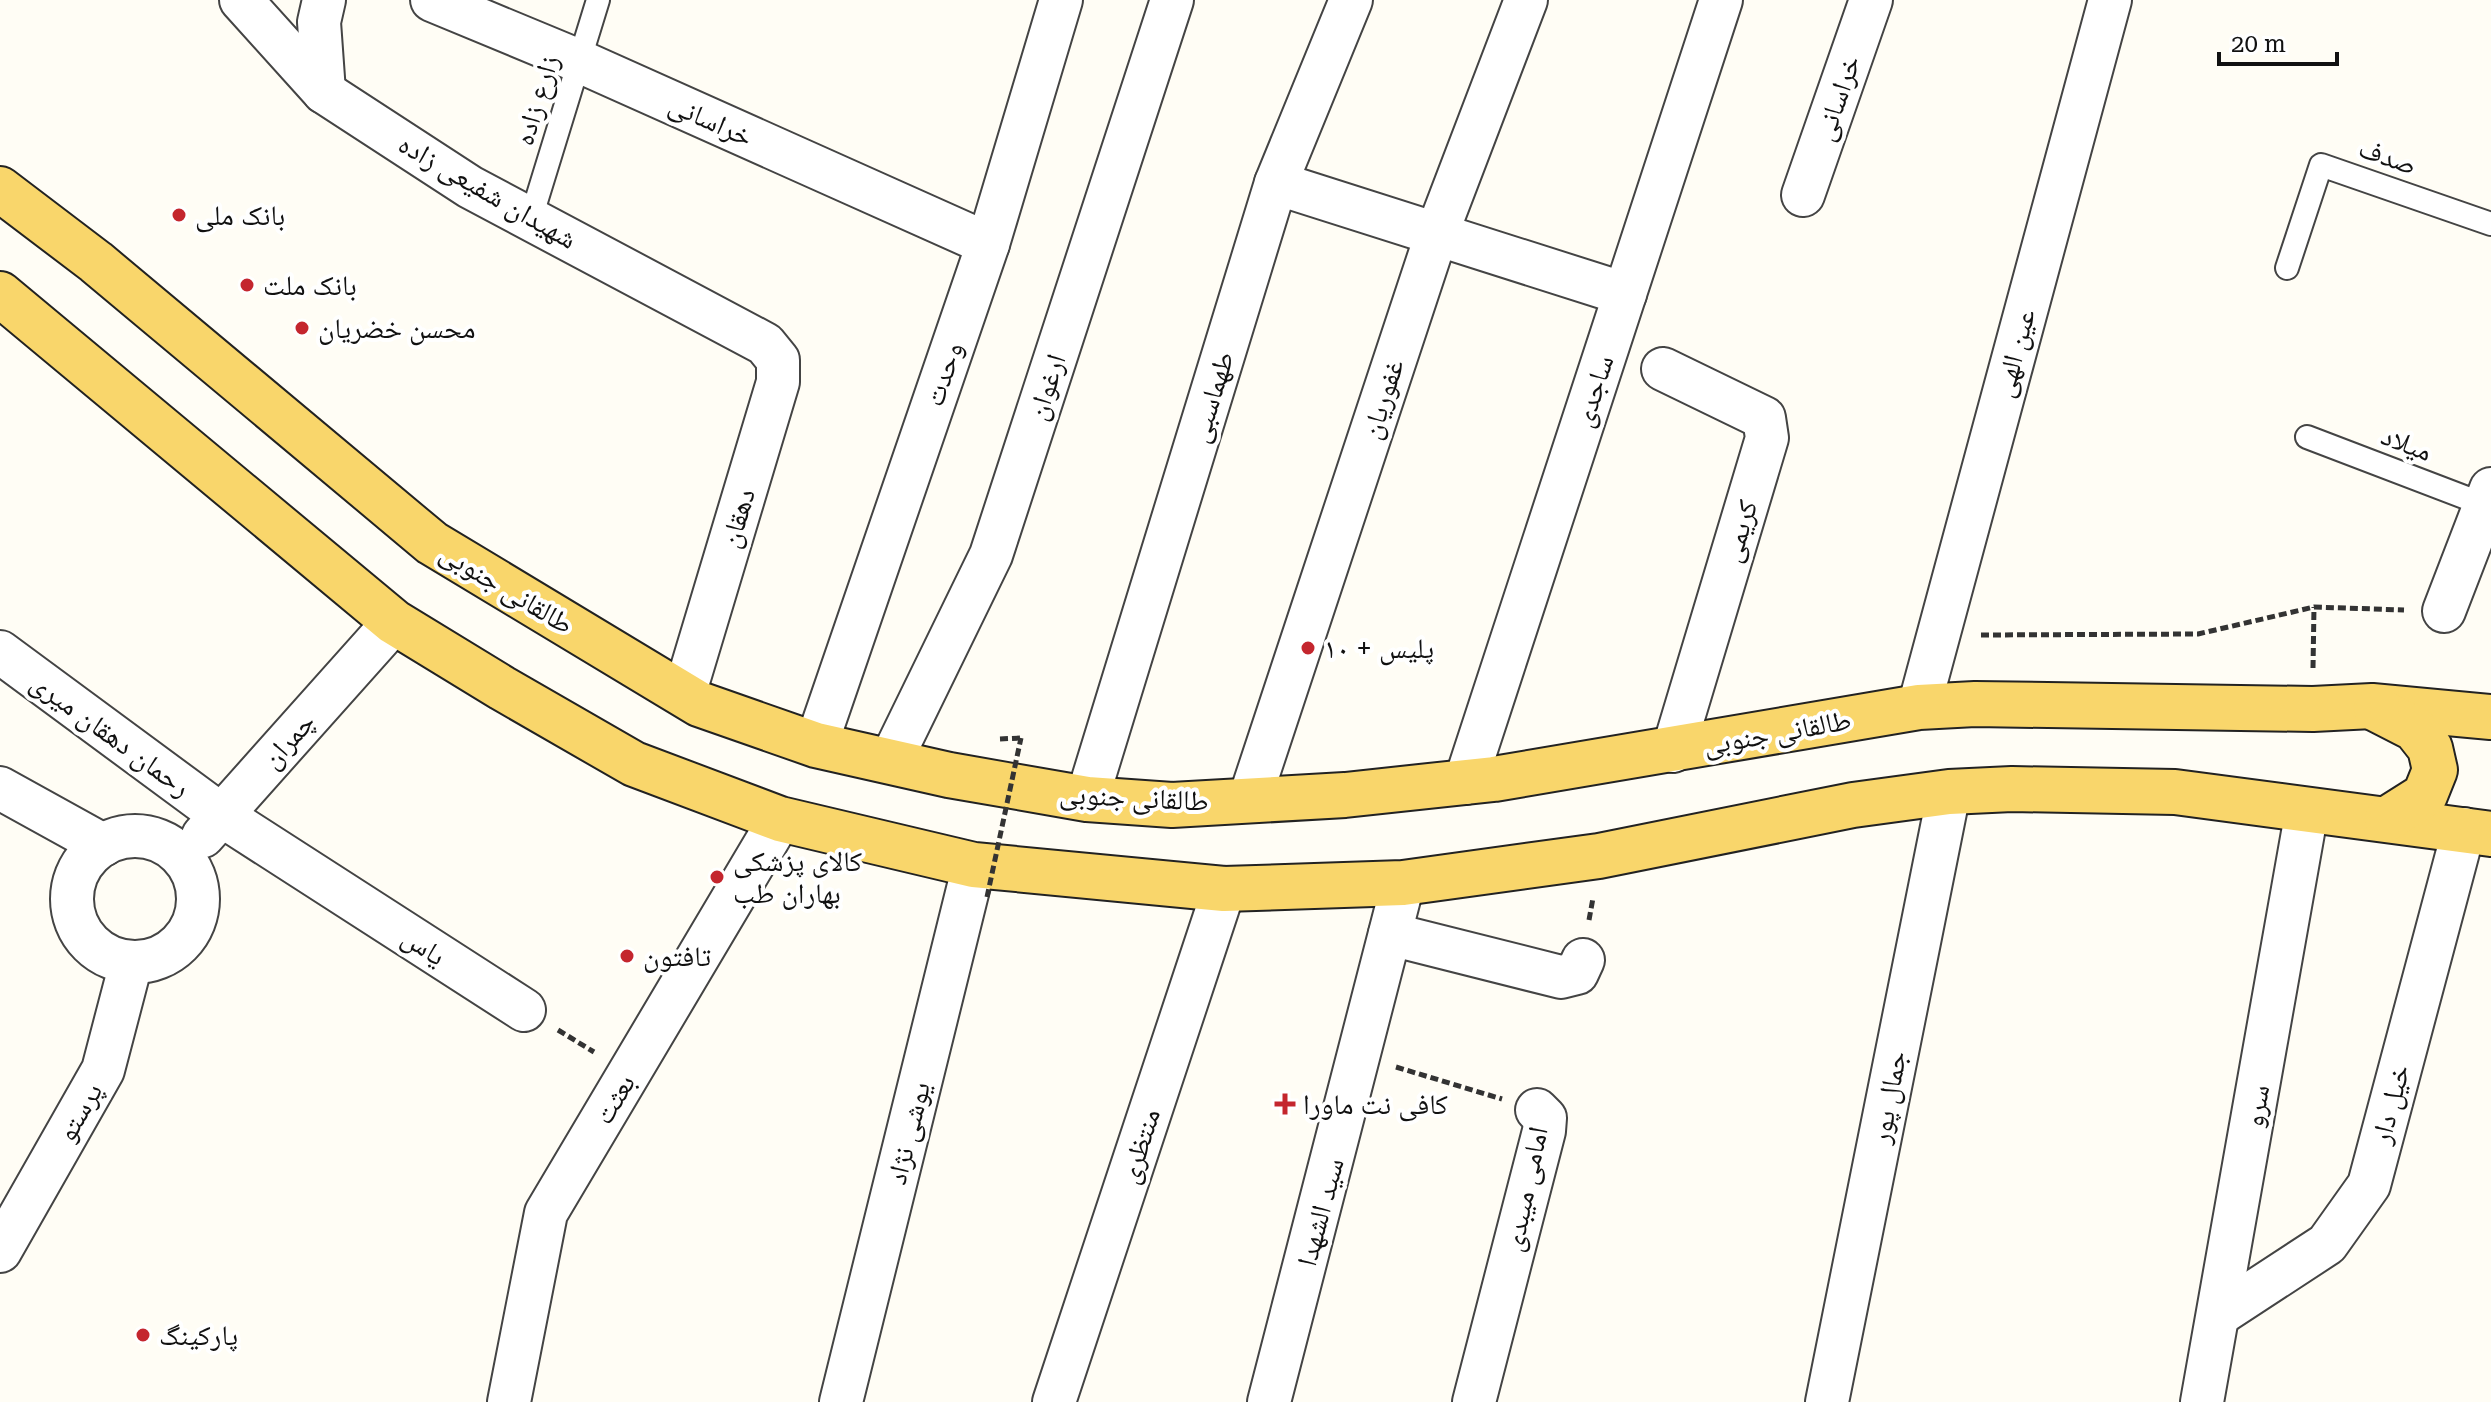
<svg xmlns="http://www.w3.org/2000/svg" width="2491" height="1402" font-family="'Roboto Serif','Noto Naskh Arabic',serif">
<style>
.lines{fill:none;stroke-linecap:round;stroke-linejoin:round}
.lane-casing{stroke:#444;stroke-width:26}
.street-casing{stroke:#444;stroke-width:46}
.primary-casing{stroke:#222;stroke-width:48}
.path{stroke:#333;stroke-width:5;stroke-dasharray:8 4;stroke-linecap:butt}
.lane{stroke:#fff;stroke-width:22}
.street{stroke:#fff;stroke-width:42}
.primary{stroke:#f9d66b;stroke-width:44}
.path-bridge{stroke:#333;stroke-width:5;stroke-dasharray:8 4;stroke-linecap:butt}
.poi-dot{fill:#c4262e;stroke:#fff;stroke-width:3}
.labels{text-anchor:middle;stroke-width:8;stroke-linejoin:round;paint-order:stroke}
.street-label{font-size:28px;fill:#111;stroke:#fff}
.poi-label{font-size:28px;fill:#111;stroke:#fff;text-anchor:start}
</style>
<rect width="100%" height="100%" fill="#fffdf5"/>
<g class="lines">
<g class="lane-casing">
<g id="lane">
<polyline points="531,218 598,0"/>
<polyline points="2287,268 2321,165 2491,224"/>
<polyline points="2307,437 2485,505"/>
</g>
</g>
<g class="street-casing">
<g id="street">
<polyline points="241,0 324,92 470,187 765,344 778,360 778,382 684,695"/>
<polyline points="324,0 319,22 324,92"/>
<polyline points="432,0 579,61 988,244"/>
<polyline points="1276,183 1625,294"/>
<polyline points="1803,195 1871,0"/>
<polyline points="1663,369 1764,418 1767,438 1673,751"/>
<polyline points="2444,611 2491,489"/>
<polyline points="0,652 221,815 524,1010"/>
<polyline points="1919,707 2110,0"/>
<polyline points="816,745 988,244 1061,0"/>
<polyline points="890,762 991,555 1172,0"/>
<polyline points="1465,783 1721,0"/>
<polyline points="0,788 103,845"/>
<polyline points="1087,799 1276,183 1351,0"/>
<polyline points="1249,801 1437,233 1526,0"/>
<polyline points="203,836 394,622"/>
<circle cx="135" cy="899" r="63"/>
<polyline points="1390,934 1561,977 1577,973 1583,960"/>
<polyline points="0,1251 103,1070 131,963"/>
<polyline points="2220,1314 2327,1244 2369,1185 2464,829"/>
<polyline points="509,1402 546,1213 780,819"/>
<polyline points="841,1402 974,865"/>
<polyline points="1054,1402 1224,889"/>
<polyline points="1269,1402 1403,883"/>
<polyline points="1474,1402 1544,1131 1545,1118 1537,1110"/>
<polyline points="1827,1402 1949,792"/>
<polyline points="2202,1402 2307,810"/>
</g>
</g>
<g class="primary-casing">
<g id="primary">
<polyline points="0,189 96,262 432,543 699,704 816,745 949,775 1087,799 1172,805 1345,795 1494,779 1919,707 1975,704 2313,709 2372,706 2491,717"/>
<polyline points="0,294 394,622 502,688 634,764 780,819 974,865 1224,889 1403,883 1599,856 1853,805 1949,792 2012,789 2175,792 2491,834"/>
<polyline points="2376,709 2415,729 2430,748 2435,770 2425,795 2387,819"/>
</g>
</g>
<g class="path">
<polyline points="1981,635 2198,634 2314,607 2404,610"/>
<polyline points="2313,668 2314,607"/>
<polyline points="1000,739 1021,738"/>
<polyline points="1589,920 1593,898"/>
<polyline points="558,1030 594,1052"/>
<polyline points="1396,1067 1502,1099"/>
</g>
<use href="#lane" class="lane"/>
<use href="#street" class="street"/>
<use href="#primary" class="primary"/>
<polyline class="path-bridge" points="987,897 1021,738"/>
</g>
<g class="poi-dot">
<circle cx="179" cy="215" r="8"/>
<circle cx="247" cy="285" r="8"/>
<circle cx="302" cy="328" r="8"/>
<circle cx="1308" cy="648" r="8"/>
<circle cx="717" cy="877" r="8"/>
<circle cx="627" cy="956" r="8"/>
<path d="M1281 1092h8v8h8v8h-8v8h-8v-8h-8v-8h8z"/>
<circle cx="143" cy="1335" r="8"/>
</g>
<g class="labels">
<g class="street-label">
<text transform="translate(1837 98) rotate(-71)" y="10">خراسانی</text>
<text transform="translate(536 100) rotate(-73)" y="10">زارع زاده</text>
<text transform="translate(711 120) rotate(24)" y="10">خراسانی</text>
<text transform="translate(2388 156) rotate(19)" y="10">صدف</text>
<text transform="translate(488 191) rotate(30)" y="10">شهیدان شفیعی زاده</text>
<text transform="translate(2014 353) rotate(-75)" y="10">عین الهی</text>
<text transform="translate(943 374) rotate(-71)" y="10">وحدت</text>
<text transform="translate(1046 387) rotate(-72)" y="10">ارغوان</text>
<text transform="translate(1593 391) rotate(-72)" y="10">ساجدی</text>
<text transform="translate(1211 397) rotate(-73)" y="10">طهماسبی</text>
<text transform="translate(1382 399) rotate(-72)" y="10">غفوریان</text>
<text transform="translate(2407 443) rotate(21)" y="10">میلاد</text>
<text transform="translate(737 518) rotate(-73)" y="10">دهقان</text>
<text transform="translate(1739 531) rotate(-73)" y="10">کریمی</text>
<text transform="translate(507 588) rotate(31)" y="10">طالقانی جنوبی</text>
<text transform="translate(1777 732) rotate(-10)" y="10">طالقانی جنوبی</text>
<text transform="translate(111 734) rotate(36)" y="10">رحمان دهقان میری</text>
<text transform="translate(288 740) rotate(-48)" y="10">چمران</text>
<text transform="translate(1134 797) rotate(3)" y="10">طالقانی جنوبی</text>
<text transform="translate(424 946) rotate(33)" y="10">یاس</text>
<text transform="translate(1888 1097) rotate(-79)" y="10">جمال پور</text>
<text transform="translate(614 1099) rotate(-59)" y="10">بعثت</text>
<text transform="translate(2390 1104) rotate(-75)" y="10">خیل دار</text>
<text transform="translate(2256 1106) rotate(-80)" y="10">سرو</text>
<text transform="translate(79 1112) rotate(-60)" y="10">پرستو</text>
<text transform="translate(908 1133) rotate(-76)" y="10">یوشی نژاد</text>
<text transform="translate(1139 1146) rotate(-72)" y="10">منتظری</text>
<text transform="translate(1525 1189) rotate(-78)" y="10">امامی میبدی</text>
<text transform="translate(1320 1212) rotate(-75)" y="10">سید الشهدا</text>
</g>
<g class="poi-label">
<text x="195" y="225">بانک ملی</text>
<text x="263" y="295">بانک ملت</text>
<text x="318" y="338">محسن خضریان</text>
<text x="1324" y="658">پلیس + ۱۰</text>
<text x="733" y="871">کالای پزشکی<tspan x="733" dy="32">بهاران طب</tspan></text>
<text x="643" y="966">تافتون</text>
<text x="1303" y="1114">کافی نت ماورا</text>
<text x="159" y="1345">پارکینگ</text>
</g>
</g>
<path d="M2219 52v12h118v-12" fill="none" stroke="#111111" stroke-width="4"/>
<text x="2231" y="52" font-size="24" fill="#111111" stroke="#ffffff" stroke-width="6" paint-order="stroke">20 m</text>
</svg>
